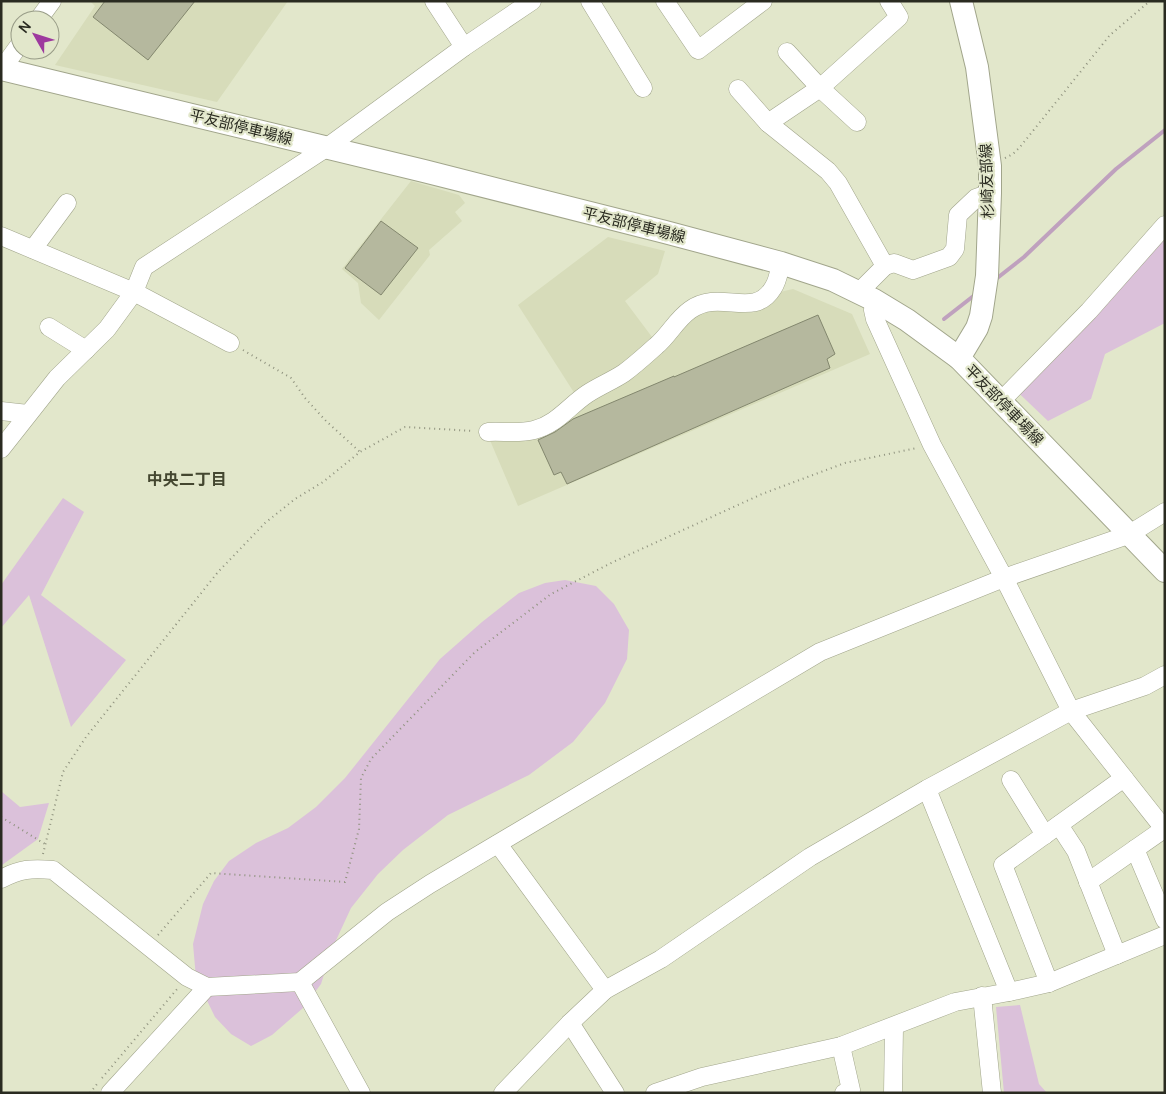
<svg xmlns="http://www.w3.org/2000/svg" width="1166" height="1094" font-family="Manrope,'Noto Sans JP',sans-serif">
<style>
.built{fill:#d7dcba}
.green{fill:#dbc1da}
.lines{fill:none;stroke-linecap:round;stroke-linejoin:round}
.stream{stroke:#bfa1be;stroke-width:4}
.building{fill:#b5b89e;stroke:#83876e}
.minor-casing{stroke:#a1a58b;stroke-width:19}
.major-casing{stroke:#a1a58b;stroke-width:24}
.path{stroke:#8f927e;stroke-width:2;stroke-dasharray:1 4;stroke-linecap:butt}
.minor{stroke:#fff;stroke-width:18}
.major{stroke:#fff;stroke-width:22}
.labels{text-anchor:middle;stroke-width:4.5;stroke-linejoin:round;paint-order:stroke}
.street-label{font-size:15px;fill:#2a2b21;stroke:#e2e7cb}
.neighbourhood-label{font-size:16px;font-weight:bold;fill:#444730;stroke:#e2e7cb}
</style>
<rect width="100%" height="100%" fill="#e2e7cb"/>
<g class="built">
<polygon points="90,1 288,1 217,102 55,65 95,6"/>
<polygon points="411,181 459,195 465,203 455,212 462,221 429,250 430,255 379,320 361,303 358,283 342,269"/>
<polygon points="608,237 665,251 658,274 625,301 661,349 685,323 712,307 745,313 755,312 765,308 773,302 780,292 793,289 852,314 870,354 518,506 489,438 582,405 518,305"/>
</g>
<g class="green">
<polygon points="1165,234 1165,323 1105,354 1091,399 1048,421 1008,383"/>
<polygon points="63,498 84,512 41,595 126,660 71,727 29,595 1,628 1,585"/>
<polygon points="565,580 596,586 614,604 629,630 627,659 605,703 573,742 529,775 448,815 403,850 378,874 351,908 332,949 321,984 303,1008 272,1035 251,1046 231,1034 215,1017 196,978 193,944 203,904 214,881 229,861 256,843 288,828 316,807 345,778 440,659 482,622 519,593 545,583"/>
<polygon points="1,791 20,807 49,803 38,839 2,865"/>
<polygon points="1020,1005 1039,1084 1047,1093 1004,1093 996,1007"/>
</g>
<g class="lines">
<g class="stream">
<polyline points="996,279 1024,257 1116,169 1165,130"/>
<polyline points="944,319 976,294"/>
</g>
</g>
<g class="building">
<polygon points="105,1 195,1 148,60 93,17"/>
<polygon points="381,221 418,248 381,295 345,268"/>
<polygon points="818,315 835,354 827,359 830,368 567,484 561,472 554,475 538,440 555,432 573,419 674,376 674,377"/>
</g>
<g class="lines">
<g class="minor-casing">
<g id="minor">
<polyline points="434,1 464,47"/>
<polyline points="590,1 643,88"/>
<polyline points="665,1 698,50 763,1"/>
<polyline points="38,20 52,1"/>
<polyline points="787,52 820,88 857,122"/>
<polyline points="2,69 20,44"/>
<polyline points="738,89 768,123 828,171 838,183 885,266 859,292"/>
<polyline points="768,123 820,88 899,17 889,1"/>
<polyline points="1,236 134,292 230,343"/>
<polyline points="33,249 67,203"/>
<polyline points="885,266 894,263 913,270 949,257 955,249 958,215 976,198 990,193"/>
<polyline points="874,300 873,310 875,319 932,445 1004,578 1071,711 1165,830"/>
<polyline points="49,327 86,350"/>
<polyline points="1001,401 1089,311 1165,225"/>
<polyline points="1,411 28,414"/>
<path d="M488,432C503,431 519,434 534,430C557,424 569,406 587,394C599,386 612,381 624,373C635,365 646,355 656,346C669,335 676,320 690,310C720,288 754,320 773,288C778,281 779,271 781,263"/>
<polyline points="1,449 57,378 107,329 134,292 144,267 326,148 464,47 532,1"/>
<polyline points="1011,780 1045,835"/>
<polyline points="927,789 1009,992"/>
<polyline points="1059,825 1076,851 1117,955"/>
<polyline points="498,844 605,990"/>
<polyline points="1135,849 1165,920"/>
<path d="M1,879C20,869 31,868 53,870L187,977L207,987L300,982L387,912L430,884L820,652L1004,578L1128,535L1165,512"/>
<polyline points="1088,882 1164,829"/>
<polyline points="300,982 361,1093"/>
<polyline points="1049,983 1003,865 1124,778"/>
<polyline points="982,996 992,1093"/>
<polyline points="570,1023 615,1093"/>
<polyline points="841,1046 851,1090 844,1093"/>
<polyline points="110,1093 207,987"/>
<polyline points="503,1093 570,1023 605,990 661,959 810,857 927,789 1071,711 1145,686 1165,675"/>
<polyline points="655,1093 702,1077 841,1046 955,1002 1009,992 1049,983 1165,935"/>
<polyline points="893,1093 894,1027"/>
</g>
</g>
<g class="major-casing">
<g id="major">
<polyline points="1,69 424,171 665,232 781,263 833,280 874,300 907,320 959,358 1165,571"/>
<polyline points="959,358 977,328 981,316 987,276 990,193 990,166 977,67 961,1"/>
</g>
</g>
<g class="path">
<polyline points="1005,158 1013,154 1020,147 1110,35 1150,1"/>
<polyline points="243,350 291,378 305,398 326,421 360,452"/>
<polyline points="1,817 45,844"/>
<polyline points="43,854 63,772 86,737 218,572 265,523 295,499 323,482 360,452 405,427 474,431"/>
<polyline points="158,935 211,873 345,882 359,829 361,778 371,759 475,652 551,594 613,562 762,494 845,463 917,448"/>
<polyline points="102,1078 178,988"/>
<polyline points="90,1093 97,1084"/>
</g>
<use href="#minor" class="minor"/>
<use href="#major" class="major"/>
</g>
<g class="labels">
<g class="street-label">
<text transform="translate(241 127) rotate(14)" y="5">平友部停車場線</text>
<text transform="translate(987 181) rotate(-92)" y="5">杉崎友部線</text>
<text transform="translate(634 225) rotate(14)" y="5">平友部停車場線</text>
<text transform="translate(1004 405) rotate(46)" y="5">平友部停車場線</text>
</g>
<g class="neighbourhood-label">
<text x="187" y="485">中央二丁目</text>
</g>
</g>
<rect width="1166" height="1094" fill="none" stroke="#2a2b21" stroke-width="5"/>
<g transform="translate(35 35) rotate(309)"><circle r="24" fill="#e2e7cb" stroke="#989c87"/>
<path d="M0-4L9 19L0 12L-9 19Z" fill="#9d399e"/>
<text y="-8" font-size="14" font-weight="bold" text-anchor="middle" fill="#2a2b21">N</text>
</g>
</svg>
